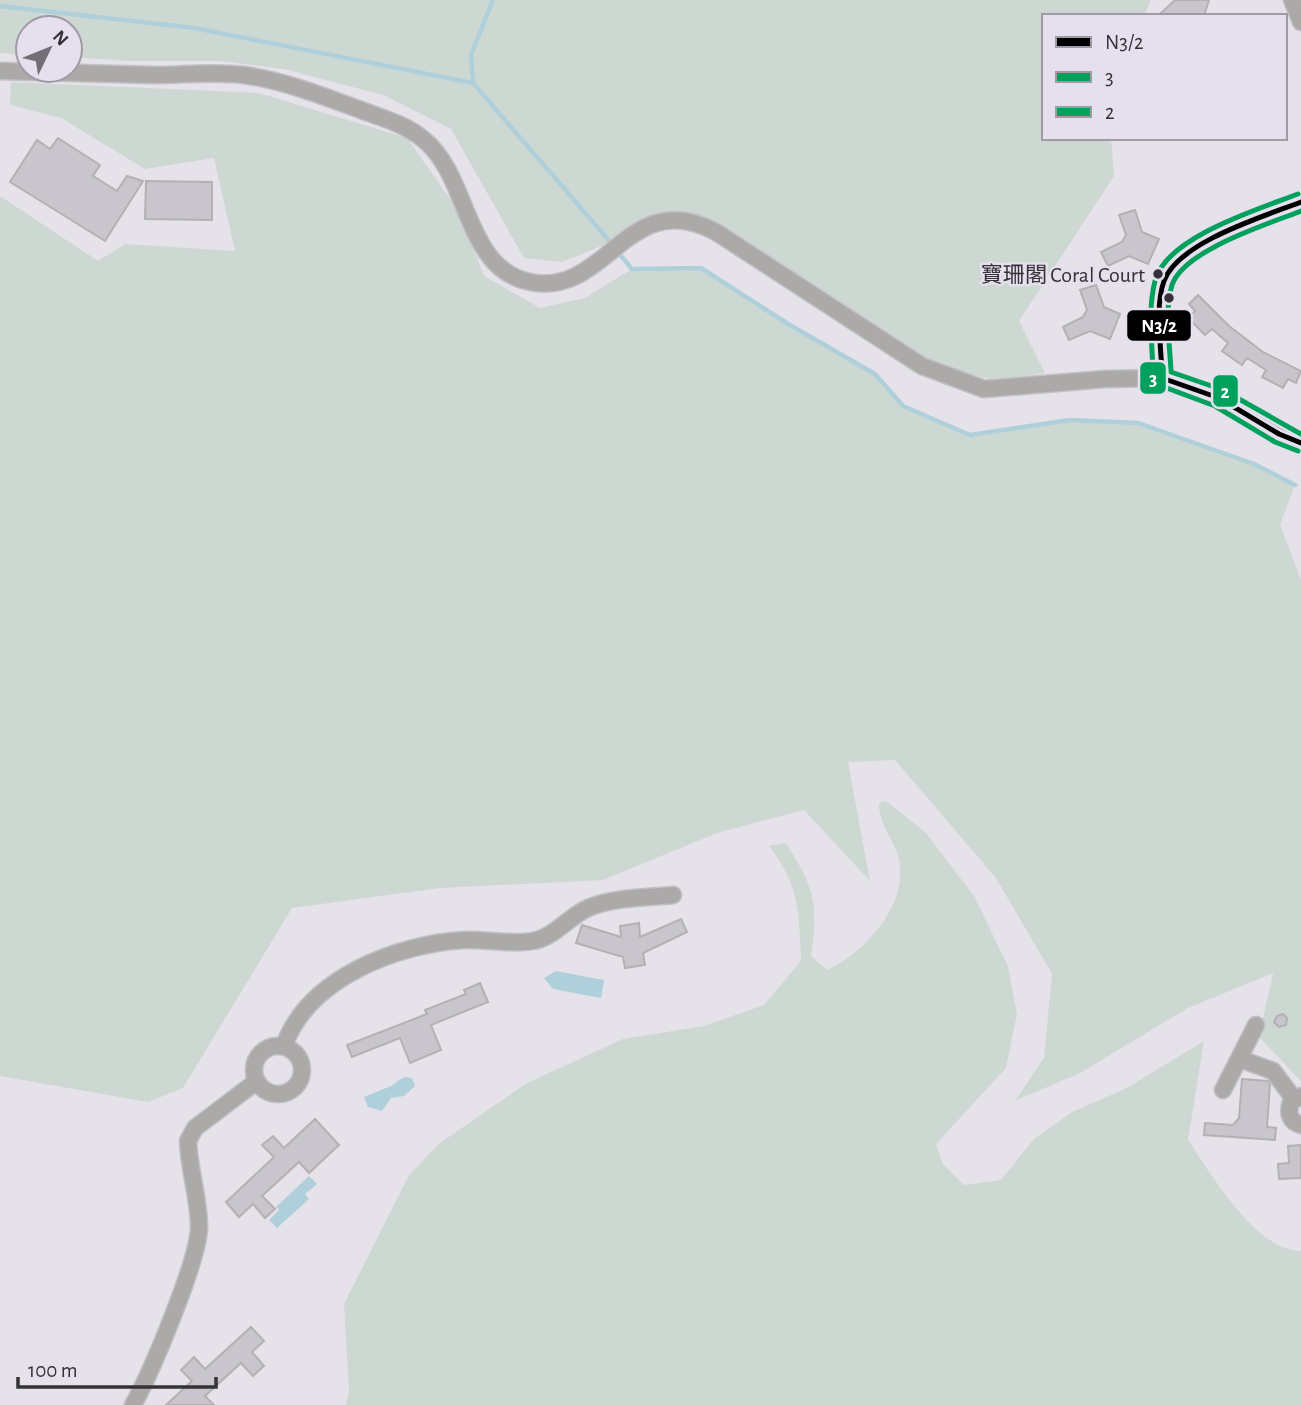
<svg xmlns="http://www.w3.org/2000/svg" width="1301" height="1405" font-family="'Alegreya Sans','Noto Sans TC',sans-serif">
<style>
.green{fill:#cdd8d2}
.water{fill:#afd0db}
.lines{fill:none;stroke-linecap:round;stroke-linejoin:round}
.stream{stroke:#afd0db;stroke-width:4.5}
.building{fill:#c8c5cc;stroke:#b3b0b6;stroke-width:2}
.minor-casing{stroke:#c2c0c5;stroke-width:19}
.minor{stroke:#aca9a9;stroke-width:16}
.bus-1-casing{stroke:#e6dfed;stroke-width:10}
.bus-2-casing{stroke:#e6dfed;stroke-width:10}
.bus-3-casing{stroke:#e6dfed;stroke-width:10}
.bus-1{stroke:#000;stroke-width:5}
.bus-2{stroke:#00a15c;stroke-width:5}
.bus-3{stroke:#00a15c;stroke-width:5}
.bus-dot{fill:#343237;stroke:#e6dfed;stroke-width:2.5}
.labels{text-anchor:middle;stroke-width:5;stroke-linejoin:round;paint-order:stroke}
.bus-label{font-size:22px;fill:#343237;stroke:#e6dfed;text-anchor:end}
.line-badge{stroke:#e6dfed;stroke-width:2.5}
.badge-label{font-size:19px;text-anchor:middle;font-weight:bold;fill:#fff}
</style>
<rect width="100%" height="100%" fill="#e6e2ea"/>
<g class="green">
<polygon points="0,0 1151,0 1144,16 1044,16 1044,138 1111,138 1114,176 1019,321 1045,373 994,380 939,367 694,213 657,216 624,237 562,262 524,258 451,129 383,95 284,69 221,61 129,61 70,57 70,28 28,28 28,55 0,53"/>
<polygon points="11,82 259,93 407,138 460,213 484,276 540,308 585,298 632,269 701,268 790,325 875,374 903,406 970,435 1070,420 1138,423 1254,464 1295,485 1280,525 1301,580 1301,1081 1259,1037 1273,973 1188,1008 1080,1073 1015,1101 1044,1058 1052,974 996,878 895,760 848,762 870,881 804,810 717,833 603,880 440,888 292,908 183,1088 148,1102 0,1076 0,196 98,261 125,244 235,251 214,158 145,169 61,118 10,105"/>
<path d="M886,801L926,833L974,896L1008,966L1017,1014L1006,1068L936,1144L943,1164L964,1185L1001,1180L1034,1139L1072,1112L1127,1088L1204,1041L1188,1140C1211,1174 1256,1251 1301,1251V1405H346L349,1391L344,1304L409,1175L440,1143L527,1083L623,1039L704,1026L764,1005L801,961C799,912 800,886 769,846L786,843C814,888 819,903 811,956L827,970C865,953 909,904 899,859C894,840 878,822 879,803Z"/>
</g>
<g class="water">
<polygon points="556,971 604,980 601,998 553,989 544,978"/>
<polygon points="404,1077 412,1078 415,1086 404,1096 391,1098 382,1111 368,1107 364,1097 391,1086"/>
<polygon points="309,1176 317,1184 305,1194 309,1199 277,1228 269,1220 279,1210 276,1207"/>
</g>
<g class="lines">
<g class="stream">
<polyline points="0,6 194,28 473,83 612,244"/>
<polyline points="473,83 471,55 493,0"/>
<polyline points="617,251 632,269 701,268 790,325 875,374 903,406 970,435 1070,420 1138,423 1254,464 1295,485"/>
</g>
</g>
<g class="building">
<polygon points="1175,0 1209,0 1204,16 1158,16"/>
<polygon points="58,138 100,165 93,176 117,191 127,176 143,181 105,241 10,182 37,140 50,149"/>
<polygon points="146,181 212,182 212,220 145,219"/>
<polygon points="1135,210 1142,232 1159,239 1148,264 1129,256 1108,266 1101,252 1122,242 1126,235 1119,215"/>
<polygon points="1096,285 1104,307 1120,314 1110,339 1090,331 1069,340 1063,327 1083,317 1087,310 1080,290"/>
<polygon points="1198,295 1229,326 1263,352 1301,371 1296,383 1288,379 1283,388 1262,377 1266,370 1247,358 1242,365 1222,351 1228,343 1212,329 1205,335 1188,318 1195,311 1189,304"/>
<polygon points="681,919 687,932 643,953 645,965 625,968 623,957 576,943 582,925 621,937 620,926 639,923 640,937"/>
<polygon points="480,983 488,1002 431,1025 441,1050 410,1063 400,1038 352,1057 347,1045 427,1014 425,1010 466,994 464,990"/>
<polygon points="1283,1014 1287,1018 1286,1025 1279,1027 1274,1022 1277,1016"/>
<polygon points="1242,1079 1268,1081 1270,1084 1267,1127 1276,1128 1275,1140 1204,1135 1205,1123 1233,1125 1239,1118"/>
<polygon points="315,1119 339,1145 309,1173 299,1162 262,1196 275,1209 265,1218 253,1204 239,1217 226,1202 274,1157 262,1145 273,1136 284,1148"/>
<polygon points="1301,1145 1301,1178 1279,1179 1278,1164 1289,1163 1288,1146"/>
<polygon points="251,1327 264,1341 252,1352 264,1366 253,1376 241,1363 205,1396 214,1405 166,1405 192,1381 181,1370 194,1357 205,1369"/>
</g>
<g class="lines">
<g class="minor-casing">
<g id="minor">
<polyline points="1292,0 1301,22"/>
<path d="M0,71C51,72 103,74 154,75C183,75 215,71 244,75C285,81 323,96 361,110C382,118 405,124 423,139C470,176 464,269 530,282C607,298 628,184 716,232L922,366L984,389L1106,379L1162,378L1219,398L1279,434L1301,443"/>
<path d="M1162,378C1162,355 1158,301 1164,281C1173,247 1270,215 1301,202"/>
<circle cx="278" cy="1070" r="24"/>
<path d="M284,1046C308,978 397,944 464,940C487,939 510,945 533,941C555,937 568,917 588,908C614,897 645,898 673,895"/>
<polyline points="1240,1059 1273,1071 1294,1099"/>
<polyline points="1223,1090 1256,1025"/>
<path d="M1301,1096L1291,1102C1287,1113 1290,1122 1301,1125"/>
<path d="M133,1405C150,1375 199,1260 199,1227C199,1198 189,1170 188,1141L195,1128L257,1081"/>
</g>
</g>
<use href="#minor" class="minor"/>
<g class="bus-1-casing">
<path id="bus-1" d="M1301,202C1265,216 1178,242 1164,281C1154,309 1162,349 1162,378L1219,398L1279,434L1301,443"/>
</g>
<g class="bus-2-casing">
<path id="bus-2" d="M1298,451L1275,442L1215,406L1156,384L1153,378C1153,347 1147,312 1155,281C1166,237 1259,209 1298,194"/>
</g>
<g class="bus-3-casing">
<path id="bus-3" d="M1301,211C1268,224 1184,250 1172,285C1164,311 1170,345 1171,372L1223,390L1301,434"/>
</g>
<use href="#bus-1" class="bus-1"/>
<use href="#bus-2" class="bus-2"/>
<use href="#bus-3" class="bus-3"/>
</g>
<g class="bus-dot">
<circle cx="1158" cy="274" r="6"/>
<circle cx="1169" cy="298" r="6"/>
</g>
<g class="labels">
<g class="bus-label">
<text x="1145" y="282">寶珊閣 Coral Court</text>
</g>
</g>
<g class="line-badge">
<rect x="1126" y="309" width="66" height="33" rx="7" fill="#000"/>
<rect x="1139" y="361" width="28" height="34" rx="7" fill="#00a15c"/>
<rect x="1212" y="374" width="27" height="34" rx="7" fill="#00a15c"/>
</g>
<g class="badge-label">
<text x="1159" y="332">N3/2</text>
<text x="1153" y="385">3</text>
<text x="1225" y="398">2</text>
</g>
<rect x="1042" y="14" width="245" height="126" fill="#e6dfed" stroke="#9f9aa4" stroke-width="2"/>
<rect x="1056" y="37" width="35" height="10" fill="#000000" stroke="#9f9aa4" stroke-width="2"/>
<text x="1105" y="49" font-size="21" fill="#343237">N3/2</text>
<rect x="1056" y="72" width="35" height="10" fill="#00a15c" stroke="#9f9aa4" stroke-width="2"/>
<text x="1105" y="84" font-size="21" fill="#343237">3</text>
<rect x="1056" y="107" width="35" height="10" fill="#00a15c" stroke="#9f9aa4" stroke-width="2"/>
<text x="1105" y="119" font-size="21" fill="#343237">2</text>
<g transform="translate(49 49) rotate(47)"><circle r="33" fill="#e6dfed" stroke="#9f9aa4" stroke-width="2"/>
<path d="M0-5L12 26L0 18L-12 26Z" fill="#727076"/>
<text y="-10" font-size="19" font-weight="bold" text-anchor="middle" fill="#343237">N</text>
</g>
<path d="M18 1377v10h198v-10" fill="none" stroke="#343237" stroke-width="3.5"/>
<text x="28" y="1377" font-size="21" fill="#343237" stroke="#e6dfed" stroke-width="5" paint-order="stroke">100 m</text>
</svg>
